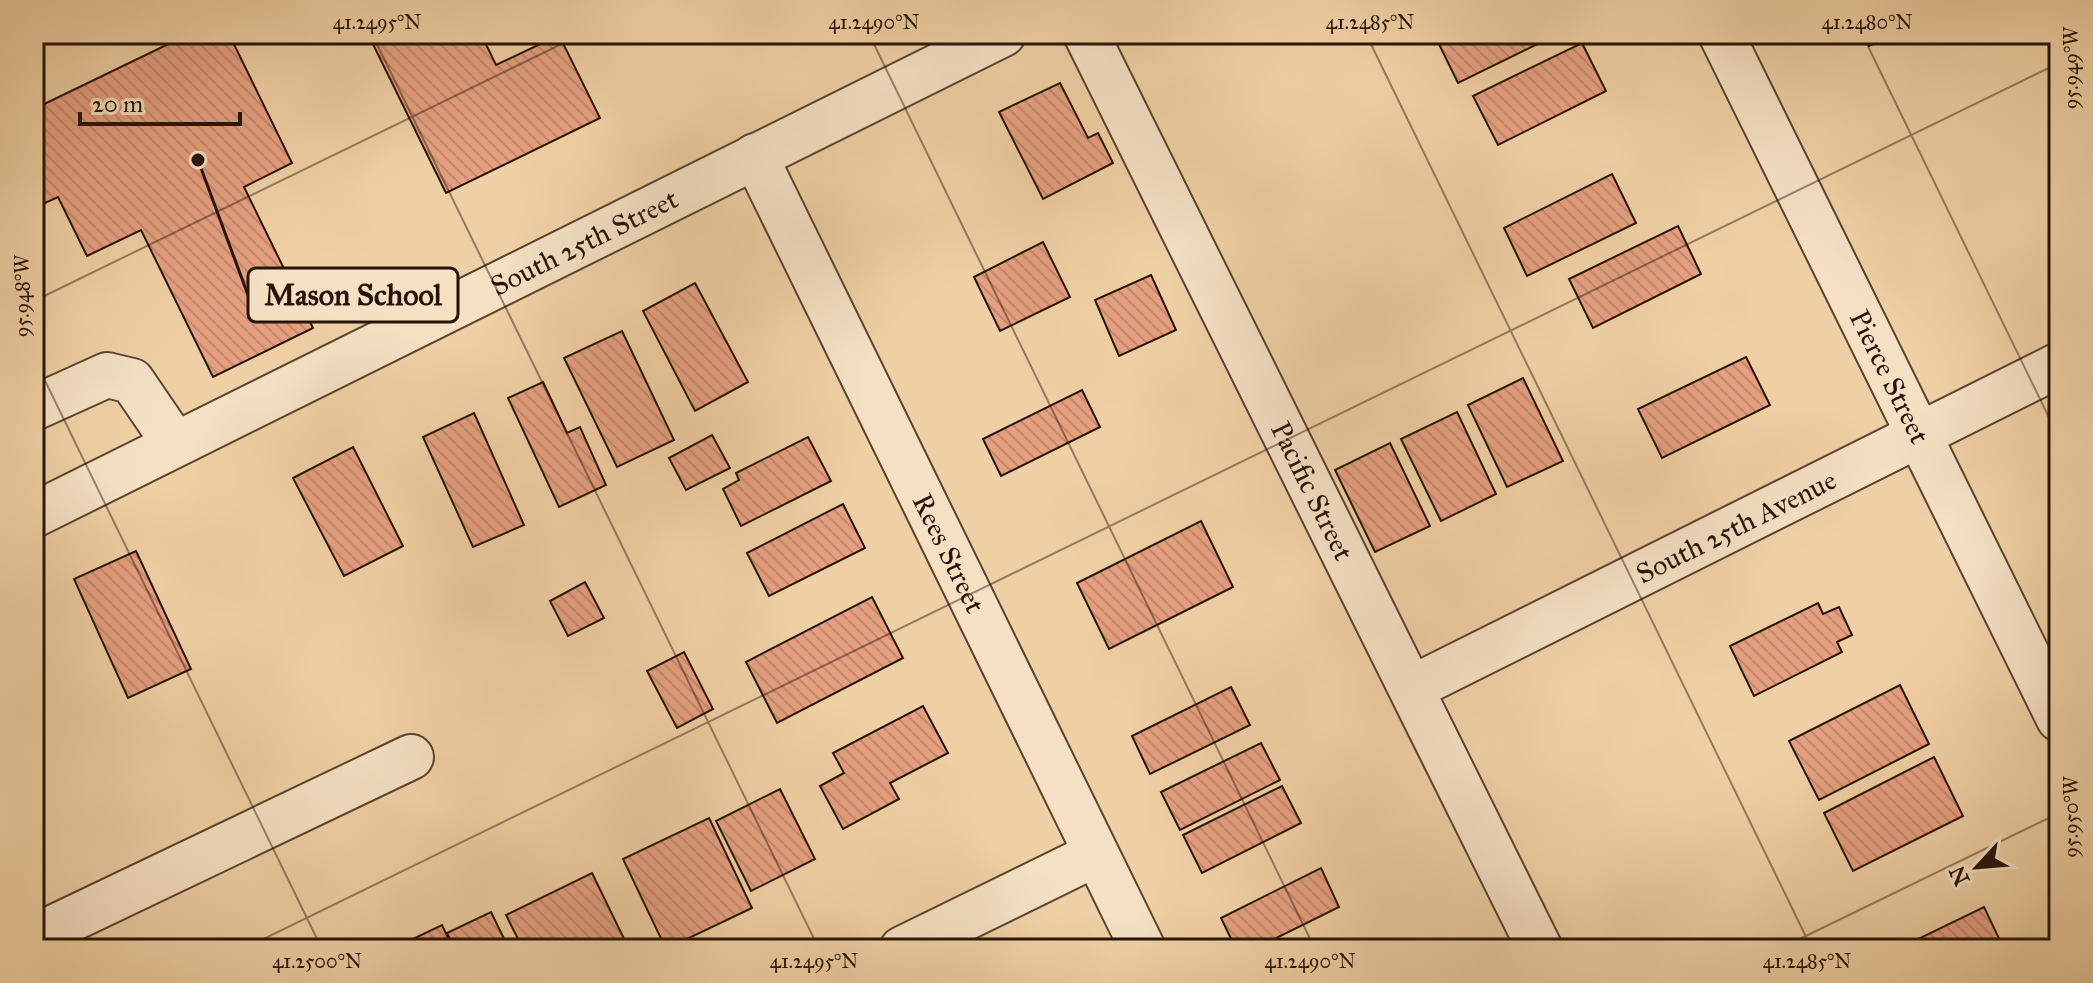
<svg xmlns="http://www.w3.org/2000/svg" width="2093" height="983" font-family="'IM FELL Great Primer',serif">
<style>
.building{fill:url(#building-back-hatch);stroke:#271408;stroke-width:2}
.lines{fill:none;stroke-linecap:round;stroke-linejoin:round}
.minor-casing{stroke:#59432f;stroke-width:48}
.minor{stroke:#f5e0c4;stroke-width:44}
.ticks{fill:none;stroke:#271408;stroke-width:2;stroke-opacity:0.45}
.labels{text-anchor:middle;stroke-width:8;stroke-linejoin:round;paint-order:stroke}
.street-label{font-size:28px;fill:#271408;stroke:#f5e0c4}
.leader{fill:none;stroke:#271408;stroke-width:3}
.callout-dot{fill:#271408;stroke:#f5e0c4;stroke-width:3}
.callout{fill:#f5e0c4;stroke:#271408;stroke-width:3}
.callout-label{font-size:30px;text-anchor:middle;font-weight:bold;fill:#271408}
.neatline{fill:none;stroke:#271408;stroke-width:3}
.ticks-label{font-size:20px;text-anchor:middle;fill:#271408}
</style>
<defs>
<pattern id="building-back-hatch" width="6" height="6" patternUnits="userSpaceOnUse" patternTransform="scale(2)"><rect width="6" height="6" fill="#e5a080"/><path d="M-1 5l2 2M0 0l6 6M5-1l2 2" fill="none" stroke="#c4896d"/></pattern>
</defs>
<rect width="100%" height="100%" fill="#efd0a4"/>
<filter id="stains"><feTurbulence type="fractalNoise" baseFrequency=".0025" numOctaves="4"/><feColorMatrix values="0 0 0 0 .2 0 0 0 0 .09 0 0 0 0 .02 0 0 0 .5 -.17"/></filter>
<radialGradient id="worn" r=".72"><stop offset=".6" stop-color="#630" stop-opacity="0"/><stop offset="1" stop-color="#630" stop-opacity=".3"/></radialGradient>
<g class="building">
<polygon points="189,34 229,34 292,163 244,187 313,328 213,377 141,230 87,256 58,197 34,208 34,109"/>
<polygon points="368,34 481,34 496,65 559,35 600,118 446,193"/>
<polygon points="1434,34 1558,34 1458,83"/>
<polygon points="1863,34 1894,34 1869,46"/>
<polygon points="1582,43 1606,91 1498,145 1473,96"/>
<polygon points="1060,83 1088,138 1098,133 1113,163 1043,199 999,112"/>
<polygon points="1612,174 1636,223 1527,276 1504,228"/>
<polygon points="1678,226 1701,274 1593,328 1569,279"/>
<polygon points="1043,242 1070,297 1000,331 974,277"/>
<polygon points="1151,275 1176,330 1119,356 1095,300"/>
<polygon points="695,283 748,382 695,411 643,311"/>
<polygon points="622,331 674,440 617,467 564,358"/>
<polygon points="1746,357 1770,405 1662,458 1638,409"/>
<polygon points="1523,378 1563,461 1507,487 1468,405"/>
<polygon points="543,382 567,433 580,427 606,485 559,507 508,398"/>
<polygon points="1082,390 1100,427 1001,476 983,439"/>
<polygon points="1457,412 1496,494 1441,521 1401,439"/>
<polygon points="474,413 524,525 473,547 423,437"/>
<polygon points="712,435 730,468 686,490 669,458"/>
<polygon points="808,437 831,481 741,526 723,489 739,480 736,473"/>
<polygon points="1390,443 1430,526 1375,552 1335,470"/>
<polygon points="353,447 403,546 344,576 293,478"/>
<polygon points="843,504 865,548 769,596 747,553"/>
<polygon points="1201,521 1233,587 1109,649 1077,583"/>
<polygon points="136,551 191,669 128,698 74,579"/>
<polygon points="585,582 604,618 568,636 550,601"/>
<polygon points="872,597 903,658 777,723 746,662"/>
<polygon points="1818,603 1823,614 1839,607 1852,635 1837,642 1842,652 1754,696 1730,646"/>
<polygon points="684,652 713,709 677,728 647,671"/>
<polygon points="1900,685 1929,744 1819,800 1789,741"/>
<polygon points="1231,687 1250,725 1150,774 1132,736"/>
<polygon points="923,706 948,753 890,783 899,799 843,829 820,786 844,773 833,753"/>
<polygon points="1261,743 1280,780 1180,830 1161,792"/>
<polygon points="1934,757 1963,816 1853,871 1824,813"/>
<polygon points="1282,786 1301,823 1202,873 1183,835"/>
<polygon points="780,789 815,859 751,891 716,821"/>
<polygon points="709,818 752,908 666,949 623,859"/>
<polygon points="1321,868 1339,907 1254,949 1236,949 1221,918"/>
<polygon points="592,873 629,949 523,949 506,915"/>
<polygon points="1984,907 2004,949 1915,949 1912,942"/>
<polygon points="491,912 509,949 455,949 447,933"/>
<polygon points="442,925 453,949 392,949"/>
</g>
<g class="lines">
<g class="minor-casing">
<g id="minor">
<path id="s1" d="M1086,34L1540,949"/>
<path id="s2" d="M1721,34L2059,719"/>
<path id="s3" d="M755,156L1143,949"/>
<polyline points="34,408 107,375 132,381 175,444"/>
<path id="s4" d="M34,515L1003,34"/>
<path id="s5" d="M1412,688L2059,365"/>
<polyline points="34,937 411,757"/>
<polyline points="902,949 1096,854"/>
</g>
</g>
<use href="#minor" class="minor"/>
</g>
<path class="ticks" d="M372,34L819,949M869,34L1315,949M1366,34L1812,949M1862,34L2059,438M34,301L582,34M34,358L322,949M243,949L2059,63M1779,949L2059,813"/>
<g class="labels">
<g class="street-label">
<text dy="10" stroke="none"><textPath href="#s4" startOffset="614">South 25th Street</textPath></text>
<text dy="10" stroke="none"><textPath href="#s2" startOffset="382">Pierce Street</textPath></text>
<text dy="10" stroke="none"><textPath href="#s1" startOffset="510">Pacific Street</textPath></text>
<text dy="10" stroke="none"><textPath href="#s5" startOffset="362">South 25th Avenue</textPath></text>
<text dy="10" stroke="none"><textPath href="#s3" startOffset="442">Rees Street</textPath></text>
</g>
</g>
<path class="leader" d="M198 160L248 295"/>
<circle class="callout-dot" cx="198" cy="160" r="8"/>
<rect class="callout" x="248" y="268" width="210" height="54" rx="8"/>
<g class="callout-label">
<text x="353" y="305">Mason School</text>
</g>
<rect width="2093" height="983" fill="none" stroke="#efd0a4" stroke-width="88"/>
<g transform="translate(1977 867) rotate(244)" stroke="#f5e0c4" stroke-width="6" paint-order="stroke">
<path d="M0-6L14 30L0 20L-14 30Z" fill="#271408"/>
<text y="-12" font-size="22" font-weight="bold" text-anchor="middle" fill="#271408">N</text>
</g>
<path d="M80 112v12h160v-12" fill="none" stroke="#271408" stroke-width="4"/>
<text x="92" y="112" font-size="24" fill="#271408" stroke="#f5e0c4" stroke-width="6" paint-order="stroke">20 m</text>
<rect x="44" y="44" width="2005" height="895" class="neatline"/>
<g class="ticks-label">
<text x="377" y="29">41.2495°N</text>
<text x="874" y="29">41.2490°N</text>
<text x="1370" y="29">41.2485°N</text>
<text x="1867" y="29">41.2480°N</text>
<text transform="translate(2071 68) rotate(-90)" y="7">95.949°W</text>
<text transform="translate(22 296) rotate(-90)" y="7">95.948°W</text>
<text transform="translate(2071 817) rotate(-90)" y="7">95.950°W</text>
<text x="317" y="968">41.2500°N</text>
<text x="814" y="968">41.2495°N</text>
<text x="1310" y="968">41.2490°N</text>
<text x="1807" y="968">41.2485°N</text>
</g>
<rect width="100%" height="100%" filter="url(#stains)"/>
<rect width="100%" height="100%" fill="url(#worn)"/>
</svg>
